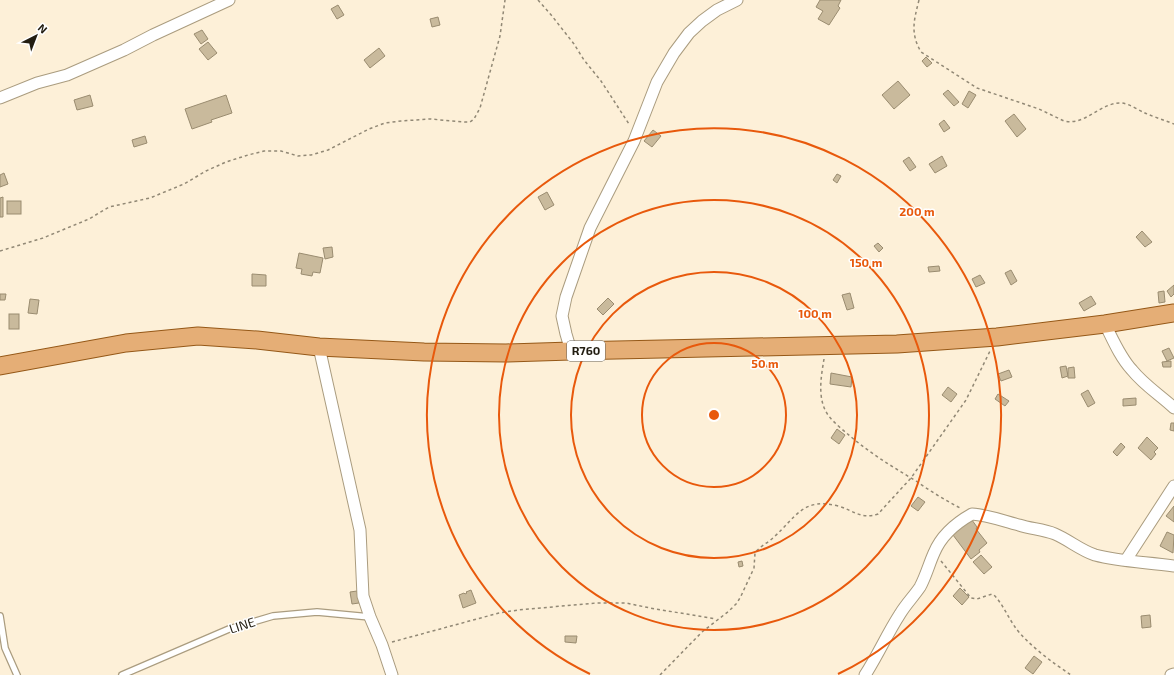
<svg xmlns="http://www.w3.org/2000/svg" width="1174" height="675" font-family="'Exo 2',sans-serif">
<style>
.building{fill:#c9ba9c;stroke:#9a8c70}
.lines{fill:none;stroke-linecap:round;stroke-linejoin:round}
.service-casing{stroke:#aa9c7f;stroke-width:8}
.minor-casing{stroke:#aa9c7f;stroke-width:13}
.primary-casing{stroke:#955817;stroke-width:19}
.path{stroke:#918875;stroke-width:1.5;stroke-dasharray:3 3;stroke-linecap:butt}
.service{stroke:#fff;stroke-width:5.5}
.minor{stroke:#fff;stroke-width:11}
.primary{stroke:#e5ae76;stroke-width:17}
.ring{fill:none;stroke:#e8590c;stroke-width:2}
.labels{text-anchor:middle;stroke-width:3;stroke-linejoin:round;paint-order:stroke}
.shield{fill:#fff;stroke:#646158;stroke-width:1}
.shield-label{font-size:12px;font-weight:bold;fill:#221d11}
.street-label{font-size:13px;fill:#221d11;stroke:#fff}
.centre{fill:#e8590c;stroke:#fff;stroke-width:2}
.ring-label{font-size:12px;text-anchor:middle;font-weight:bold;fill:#e8590c;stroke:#fff;stroke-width:3;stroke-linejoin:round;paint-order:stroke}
</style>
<rect width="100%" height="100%" fill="#fdf0d8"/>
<g class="building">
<polygon points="820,0 841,0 838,6 840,8 829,25 818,19 823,11 816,7"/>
<polygon points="338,5 344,15 337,19 331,9"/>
<polygon points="438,17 440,25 432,27 430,19"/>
<polygon points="202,30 208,39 201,44 194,34"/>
<polygon points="208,42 217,53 208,60 199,49"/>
<polygon points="379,48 385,56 370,68 364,60"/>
<polygon points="926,57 932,63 927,67 922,61"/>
<polygon points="898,81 910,95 894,109 882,95"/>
<polygon points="948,90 959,102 954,106 943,94"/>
<polygon points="969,91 976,95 968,108 962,104"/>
<polygon points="90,95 93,106 77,110 74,100"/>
<polygon points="226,95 232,113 211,120 212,122 192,129 185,109"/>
<polygon points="1014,114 1026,129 1017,137 1005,121"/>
<polygon points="944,120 950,128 944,132 939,124"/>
<polygon points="653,130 661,136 652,147 644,141"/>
<polygon points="145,136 147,143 134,147 132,140"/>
<polygon points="942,156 947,166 935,173 929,164"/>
<polygon points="909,157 916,167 910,171 903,161"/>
<polygon points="4,173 8,184 0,187 0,175"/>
<polygon points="837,174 841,176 837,183 833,180"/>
<polygon points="547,192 554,205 545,210 538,197"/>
<polygon points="3,197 3,217 0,217 0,198"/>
<rect x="7" y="201" width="14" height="13"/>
<polygon points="1142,231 1152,242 1145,247 1136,237"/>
<polygon points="878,243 883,248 879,252 874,246"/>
<polygon points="332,247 333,257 325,259 323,248"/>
<polygon points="299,253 323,258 320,273 313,272 312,276 301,274 302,269 296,268"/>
<polygon points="939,266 940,271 929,272 928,267"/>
<polygon points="1011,270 1017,281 1011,285 1005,273"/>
<polygon points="252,274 266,275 266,286 252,286"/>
<polygon points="980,275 985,283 976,287 972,279"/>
<polygon points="1174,285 1174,294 1171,297 1167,291"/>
<polygon points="1164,291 1165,302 1159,303 1158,292"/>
<polygon points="850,293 854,308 847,310 842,295"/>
<polygon points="0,294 6,294 5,300 0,300"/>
<polygon points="1091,296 1096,304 1084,311 1079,303"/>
<polygon points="608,298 614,304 603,315 597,309"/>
<polygon points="30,299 39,300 37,314 28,313"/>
<rect x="9" y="314" width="10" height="15"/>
<polygon points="1169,348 1174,358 1167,361 1162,351"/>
<polygon points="1171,361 1171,367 1163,367 1162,362"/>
<polygon points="1066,366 1068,376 1062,378 1060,367"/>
<polygon points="1074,367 1075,378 1068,378 1068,368"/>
<polygon points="1009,370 1012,377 1001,381 998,374"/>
<polygon points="831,373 852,377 851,387 830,384"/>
<polygon points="948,387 957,394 951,402 942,395"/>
<polygon points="1088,390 1095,403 1088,407 1081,394"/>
<polygon points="998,394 1009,401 1005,406 995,399"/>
<polygon points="1136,398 1136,405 1123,406 1123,399"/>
<polygon points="1171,423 1174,423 1174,431 1170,430"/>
<polygon points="837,429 845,435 839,444 831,438"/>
<polygon points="1147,437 1158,448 1154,452 1156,454 1151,460 1138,448"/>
<polygon points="1121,443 1125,447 1117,456 1113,452"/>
<polygon points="918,497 925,502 918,511 911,506"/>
<polygon points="1174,506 1174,522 1166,516"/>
<polygon points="969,516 977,527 976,529 987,543 979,550 980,552 971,559 950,531"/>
<polygon points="1167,532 1174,535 1173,553 1160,546"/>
<polygon points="981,555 992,567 984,574 973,562"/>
<polygon points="742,561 743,566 739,567 738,562"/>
<polygon points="960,588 969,597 962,605 953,596"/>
<polygon points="471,590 476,603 463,608 459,595 464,593 465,594 467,593 466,592"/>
<polygon points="357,591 359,603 352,604 350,592"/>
<polygon points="1150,615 1151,627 1142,628 1141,616"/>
<polygon points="565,636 577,636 576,643 565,642"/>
<polygon points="1034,656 1042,662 1033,674 1025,668"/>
</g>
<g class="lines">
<g class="service-casing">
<g id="service">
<polyline points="0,616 5,648 17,675"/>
<polyline points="122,675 229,629 273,616 317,612 370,617"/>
</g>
</g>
<g class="minor-casing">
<g id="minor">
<polyline points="0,98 37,83 67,75 124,50 153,35 229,0"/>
<path d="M1105,324C1113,340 1120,357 1132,370C1144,385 1160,395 1174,408"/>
<polyline points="319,347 360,530 363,596 370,617 382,645 392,675"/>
<polyline points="571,351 566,334 562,316 566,297 590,228 634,141 657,82 674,53 689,33 702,21 717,10 737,0"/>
<polyline points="1126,560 1174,486"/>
<path d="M865,675C878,655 887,634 900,614C906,604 914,596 920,587C926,576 929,564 934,553C941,536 956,523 972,514C988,515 1003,521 1019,525C1031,529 1043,529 1055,534C1069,540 1080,550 1095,555C1121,562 1148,562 1174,566"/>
<polyline points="1171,675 1174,674"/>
</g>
</g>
<g class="primary-casing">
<polyline id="primary" points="0,366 126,343 198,336 257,340 319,347 424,352 506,353 571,351 897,344 997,337 1105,324 1174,313"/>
</g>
<g class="path">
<polyline points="538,0 552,16 574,44 584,60 601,81 629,124"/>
<path d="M919,0C914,20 910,33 921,52L977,88L1039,109L1064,121C1086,126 1100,102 1122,103C1130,104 1138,110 1145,113C1154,117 1164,120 1174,124"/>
<polyline points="0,251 43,238 89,219 109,207 150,198 184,184 206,171 226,162 248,155 264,151 281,151 298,156 311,155 328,150 369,129 385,123 401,121 430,119 465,122 470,122 474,119 480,108 500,36 505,0"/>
<path d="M824,359C821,377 817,399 828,415C834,423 843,430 850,436C871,454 893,467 916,481C930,491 945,500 960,508"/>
<path d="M941,561L971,598L977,599L992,594L995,596C1003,605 1008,617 1015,627C1027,644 1053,663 1071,675"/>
<polyline points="392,642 499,613 518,610 596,603 626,603 650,608 716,619"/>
<path d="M660,675L702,632L729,611L737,603L741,596L754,568L755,553C760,546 768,543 774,537C796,517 803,497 838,506C853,510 861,520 878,514L911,478L966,400L990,351"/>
</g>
<use href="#service" class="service"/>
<use href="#minor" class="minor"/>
<use href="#primary" class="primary"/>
</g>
<g class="ring">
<circle cx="714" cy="415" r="72"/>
<circle cx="714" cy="415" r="143"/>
<circle cx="714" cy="415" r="215"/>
<path d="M590 674A287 287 0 1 1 838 674"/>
</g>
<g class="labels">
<rect class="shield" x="567" y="341" width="38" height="20" rx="3"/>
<g class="shield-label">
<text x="586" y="355">R760</text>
</g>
<g class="street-label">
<text transform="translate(242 625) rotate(-18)" y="5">LINE</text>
</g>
</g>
<circle cx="714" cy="415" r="6" class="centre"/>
<g class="ring-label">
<text x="917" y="216">200 m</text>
<text x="866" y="267">150 m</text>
<text x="815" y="318">100 m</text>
<text x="765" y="368">50 m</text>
</g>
<g transform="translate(36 36) rotate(42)" stroke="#ffffff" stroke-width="3" paint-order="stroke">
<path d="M0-3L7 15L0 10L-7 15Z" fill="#221d11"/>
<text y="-6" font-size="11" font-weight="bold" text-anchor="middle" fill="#221d11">N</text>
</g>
</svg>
